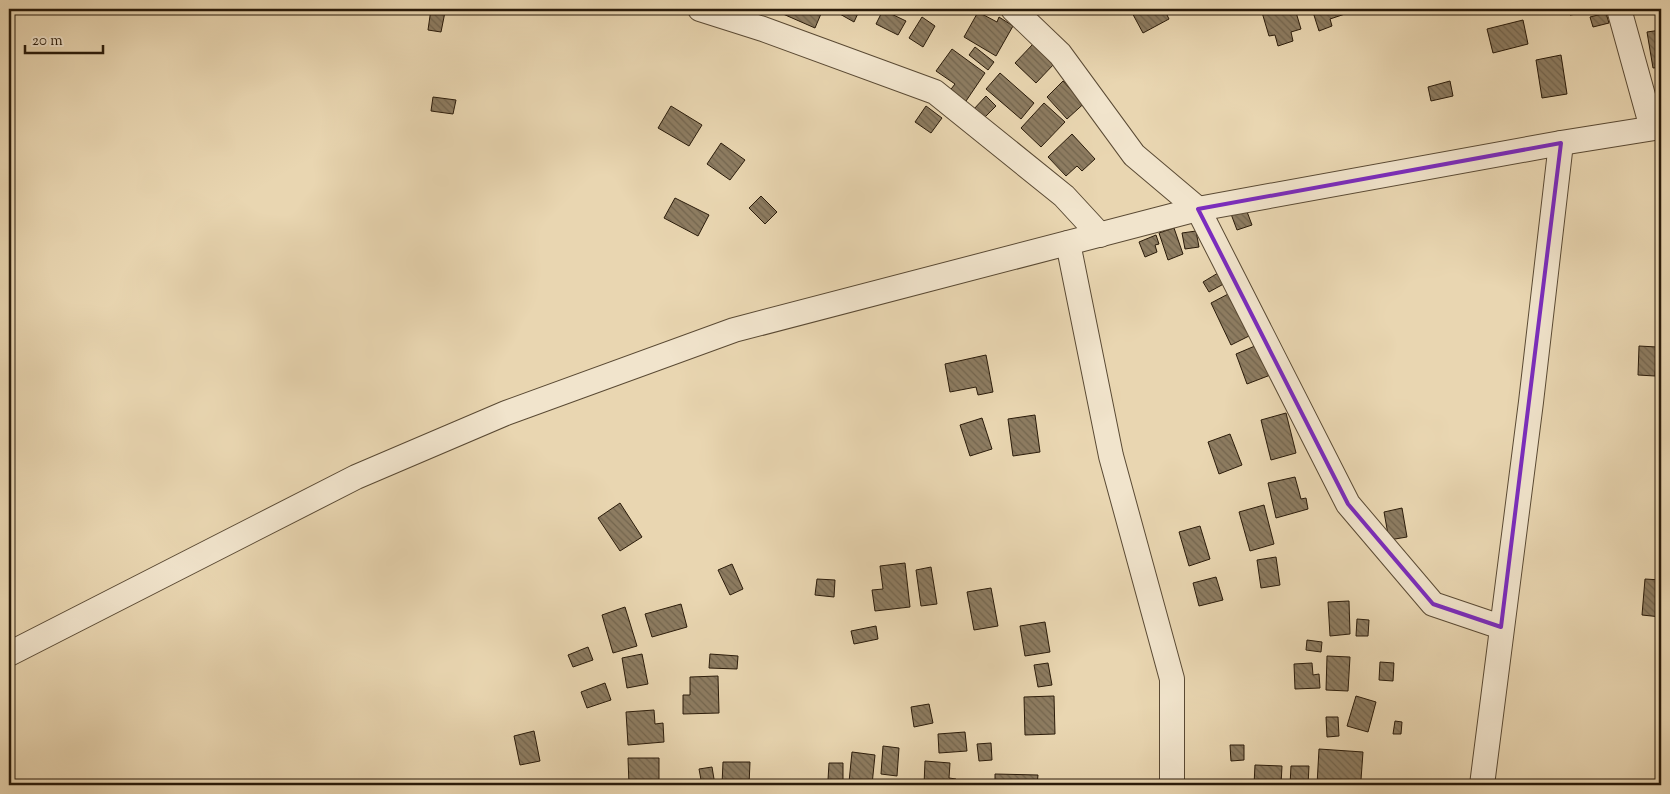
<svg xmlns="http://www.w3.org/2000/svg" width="1670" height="794" font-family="'Sorts Mill Goudy',serif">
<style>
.building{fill:url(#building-back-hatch);stroke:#2a1b0a}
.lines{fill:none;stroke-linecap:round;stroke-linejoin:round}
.street-casing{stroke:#5a4a34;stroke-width:26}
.street{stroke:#f1e4cc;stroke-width:24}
.marked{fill:none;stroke:#7b2cbf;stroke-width:4;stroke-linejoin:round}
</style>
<defs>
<pattern id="building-back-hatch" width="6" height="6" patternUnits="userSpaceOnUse" patternTransform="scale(1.25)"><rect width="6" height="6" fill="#8d7c61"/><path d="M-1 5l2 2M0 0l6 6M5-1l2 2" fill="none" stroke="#73654e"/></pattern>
</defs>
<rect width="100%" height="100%" fill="#e9d6b1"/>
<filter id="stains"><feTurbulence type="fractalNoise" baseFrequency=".004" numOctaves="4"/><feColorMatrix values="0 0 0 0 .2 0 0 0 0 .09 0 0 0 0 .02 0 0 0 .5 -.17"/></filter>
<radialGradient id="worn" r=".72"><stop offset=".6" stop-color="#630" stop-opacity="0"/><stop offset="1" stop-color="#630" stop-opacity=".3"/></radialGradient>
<g class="building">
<polygon points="431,9 445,12 441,32 428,30"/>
<polygon points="785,9 823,9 815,28 783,14"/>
<polygon points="831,9 860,9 854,22"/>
<polygon points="1130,9 1164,9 1169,19 1143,33"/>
<polygon points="1261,9 1295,9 1301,29 1291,32 1293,41 1278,46 1275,35 1269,36"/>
<polygon points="1312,9 1346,9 1348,13 1330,19 1332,26 1319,31"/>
<polygon points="1569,9 1591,9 1591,12 1570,15"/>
<polygon points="883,10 906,21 898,35 876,24"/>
<polygon points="978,12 997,22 999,17 1013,26 996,56 964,37"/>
<polygon points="1606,13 1609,23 1593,27 1590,17"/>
<polygon points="922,17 935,26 923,47 909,38"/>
<polygon points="1523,20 1528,44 1493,53 1487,29"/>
<polygon points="1661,30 1661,67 1653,68 1647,32"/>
<polygon points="1033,44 1054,64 1036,83 1015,63"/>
<polygon points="975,47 994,62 988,70 969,55"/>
<polygon points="952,49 985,73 964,104 948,93 955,84 936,71"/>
<polygon points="1561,55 1567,94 1542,98 1536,60"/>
<polygon points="1000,73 1034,103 1021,119 986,89"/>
<polygon points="1063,81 1071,90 1077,85 1090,98 1067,119 1047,97"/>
<polygon points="1450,81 1453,96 1431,101 1428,87"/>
<polygon points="986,96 996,106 982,120 973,110"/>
<polygon points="433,97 456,100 453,114 431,111"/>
<polygon points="1044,103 1065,122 1041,147 1021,128"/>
<polygon points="671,106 702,125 689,146 658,128"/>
<polygon points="926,106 942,118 931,133 915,122"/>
<polygon points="1072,134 1095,159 1082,171 1077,166 1066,176 1048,157"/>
<polygon points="721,143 745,160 730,180 707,164"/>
<polygon points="761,196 777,212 765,224 749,208"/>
<polygon points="675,198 709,215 698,236 664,218"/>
<polygon points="1246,209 1252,225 1237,230 1231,214"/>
<polygon points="1174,228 1183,254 1168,260 1159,233"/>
<polygon points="1196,231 1199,247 1185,249 1182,233"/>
<polygon points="1156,235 1159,244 1155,245 1157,252 1145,257 1139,242"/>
<polygon points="1223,270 1229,281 1209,292 1203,282"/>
<polygon points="1232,292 1253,334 1231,345 1211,303"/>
<polygon points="1262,343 1273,374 1247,384 1236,354"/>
<polygon points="1639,346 1657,347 1655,376 1638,375"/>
<polygon points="986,355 993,392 978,395 976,387 950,392 945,364"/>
<polygon points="1286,413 1296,453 1271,460 1261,420"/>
<polygon points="1035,415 1040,452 1013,456 1008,419"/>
<polygon points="982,418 992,449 970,456 960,425"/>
<polygon points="1230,434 1242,465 1219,474 1208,442"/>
<polygon points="1295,477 1301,499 1306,498 1308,509 1276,518 1268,483"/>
<polygon points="620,503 642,537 620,551 598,518"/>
<polygon points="1264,505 1274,544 1250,551 1239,512"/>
<polygon points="1402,508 1407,537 1389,540 1384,512"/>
<polygon points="1200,526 1210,559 1189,566 1179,532"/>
<polygon points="1276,557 1280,585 1261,588 1257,560"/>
<polygon points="905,563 910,607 875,611 872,590 883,589 880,566"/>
<polygon points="732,564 743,589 730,595 718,570"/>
<polygon points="931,567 937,604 921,606 916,570"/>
<polygon points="1216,577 1223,600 1199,606 1193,583"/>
<polygon points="817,579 835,580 834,597 815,595"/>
<polygon points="1645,579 1661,580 1661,617 1642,615"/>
<polygon points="991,588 998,626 974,630 967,592"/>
<polygon points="1349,601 1350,634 1330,636 1328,602"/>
<polygon points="681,604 687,627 652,637 645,614"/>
<polygon points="625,607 637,646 613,653 602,615"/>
<polygon points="1357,619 1369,620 1368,636 1356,636"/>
<polygon points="1045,622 1050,652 1025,656 1020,626"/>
<polygon points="876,626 878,639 854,644 851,631"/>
<polygon points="1307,640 1322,642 1321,652 1306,650"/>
<polygon points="588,647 593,660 573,667 568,655"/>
<polygon points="642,654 648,684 627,688 622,658"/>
<polygon points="710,654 738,656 737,669 709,668"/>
<polygon points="1327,656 1350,657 1348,691 1326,690"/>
<polygon points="1380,662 1394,663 1393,681 1379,680"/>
<polygon points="1048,663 1052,685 1038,687 1034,665"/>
<polygon points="1312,663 1313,675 1319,674 1320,688 1295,689 1294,664"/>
<polygon points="718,676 719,713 683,714 683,695 690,695 690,677"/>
<polygon points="605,683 611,700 587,708 581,692"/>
<polygon points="1054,696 1055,734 1025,735 1024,697"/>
<polygon points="1356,696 1376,702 1368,732 1347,726"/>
<polygon points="929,704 933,723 914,727 911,707"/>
<polygon points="654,710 655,724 663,723 664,742 628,745 626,712"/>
<polygon points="1326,717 1338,717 1339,736 1327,737"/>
<polygon points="1395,721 1402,722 1401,734 1393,734"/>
<polygon points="534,731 540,761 520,765 514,736"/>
<polygon points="965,732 967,751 939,753 938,734"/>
<polygon points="991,743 992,760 979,761 977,744"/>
<polygon points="1230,745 1244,745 1244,760 1231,761"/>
<polygon points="883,746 899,748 897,776 881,774"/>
<polygon points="1319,749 1363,752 1361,780 1372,781 1372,785 1317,785"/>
<polygon points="852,752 875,755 872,785 849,782"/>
<polygon points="628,758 659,758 659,785 629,785"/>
<polygon points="925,761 950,763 949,778 956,779 956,785 924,785"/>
<polygon points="723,762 750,762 749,785 722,785"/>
<polygon points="829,763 843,763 843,781 828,780"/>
<polygon points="1255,765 1282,766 1281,785 1254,785"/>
<polygon points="1291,766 1309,766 1308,785 1290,785"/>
<polygon points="712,767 715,785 702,785 699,769"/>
<polygon points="995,774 1038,775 1037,785 995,785"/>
</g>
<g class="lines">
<g class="street-casing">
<g id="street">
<polyline points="700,9 763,29 935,92 1064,196 1100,235"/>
<polyline points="1013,9 1060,54 1134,155 1198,209 1348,504 1433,604 1501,627"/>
<polyline points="1619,9 1652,128"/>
<polyline points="1068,243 1111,456 1172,679 1172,785"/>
<polyline points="9,654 356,477 506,413 734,330 1198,209 1561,143 1661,127"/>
<polyline points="1482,785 1531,402 1561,143"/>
</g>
</g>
<use href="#street" class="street"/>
</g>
<path class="marked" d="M1561,143L1501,627L1433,604L1348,504L1198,209Z"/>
<rect width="1670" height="794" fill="none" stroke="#e9d6b1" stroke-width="30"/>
<rect x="10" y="10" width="1650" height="774" fill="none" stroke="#2a1b0a" stroke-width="2.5"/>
<rect x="15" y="15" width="1640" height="764" fill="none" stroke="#2a1b0a"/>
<path d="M25 45v8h78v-8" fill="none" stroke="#2a1b0a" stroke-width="2.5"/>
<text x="32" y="45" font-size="15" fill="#2a1b0a" stroke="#f1e4cc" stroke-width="4" paint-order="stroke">20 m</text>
<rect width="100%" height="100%" filter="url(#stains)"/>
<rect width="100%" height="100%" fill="url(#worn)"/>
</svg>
